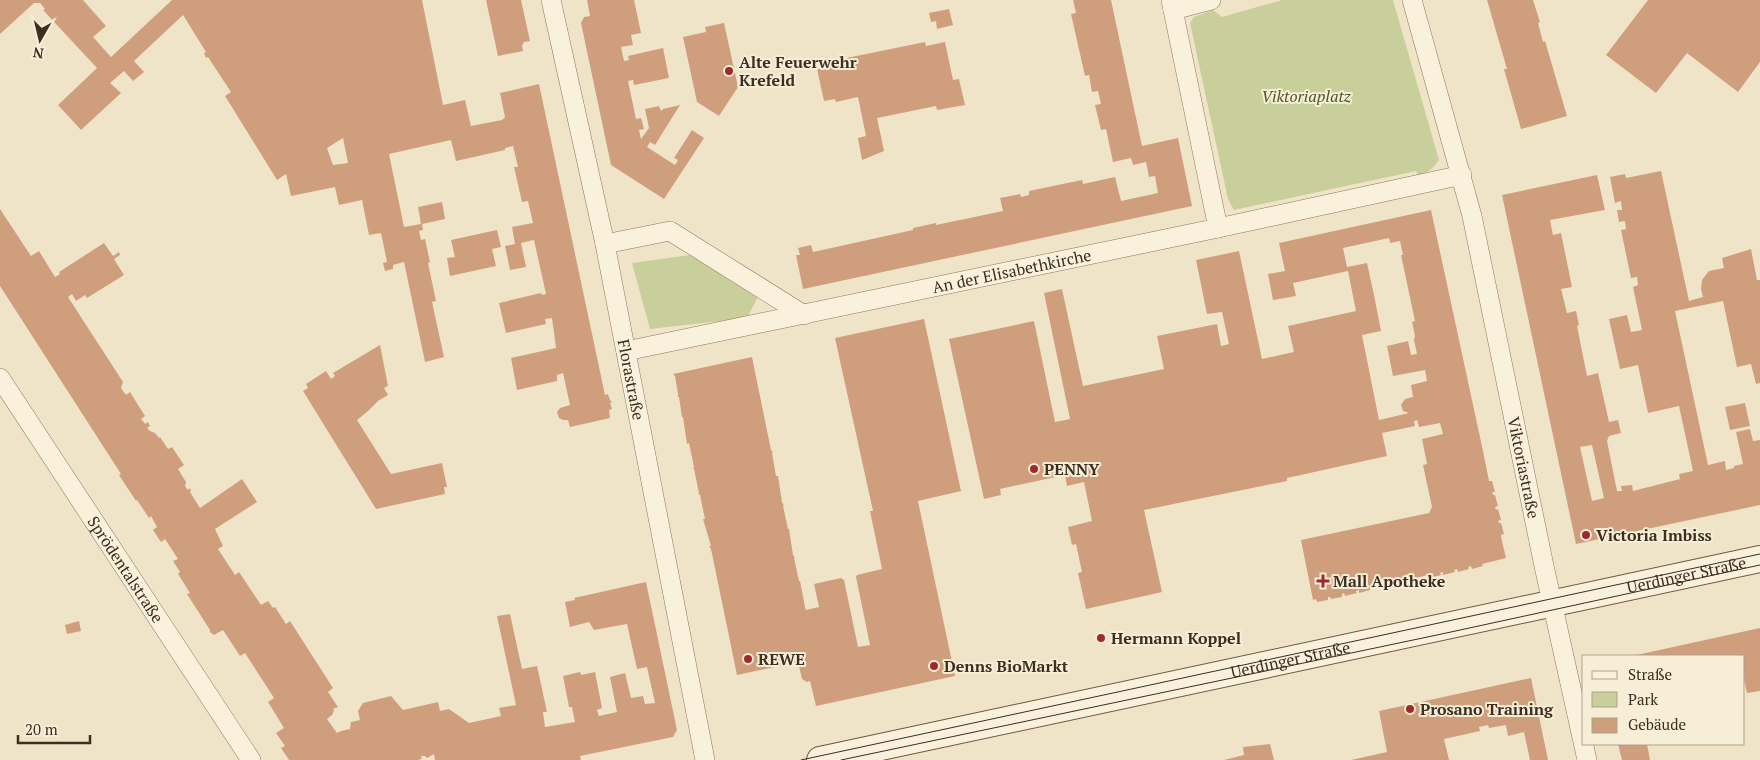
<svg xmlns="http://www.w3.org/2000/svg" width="1760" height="760" font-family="'PT Serif',serif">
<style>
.green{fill:#c9cf9b}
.building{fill:#cf9f7d;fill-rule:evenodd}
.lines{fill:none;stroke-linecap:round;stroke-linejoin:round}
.minor-casing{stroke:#8d765c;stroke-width:20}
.secondary-casing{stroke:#6f573f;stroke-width:28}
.minor{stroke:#faf1dc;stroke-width:19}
.secondary{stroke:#faf1dc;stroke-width:26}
.tram{stroke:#3d2e20;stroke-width:1}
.poi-dot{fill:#9e2a2b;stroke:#f7eed8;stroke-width:2}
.labels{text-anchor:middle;stroke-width:4;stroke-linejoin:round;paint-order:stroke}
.poi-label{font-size:16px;font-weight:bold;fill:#3d2e20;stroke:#f7eed8;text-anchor:start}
.park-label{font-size:16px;font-style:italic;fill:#4d5a26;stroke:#f7eed8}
.street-label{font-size:16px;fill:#3d2e20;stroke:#f7eed8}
</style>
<rect width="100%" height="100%" fill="#f0e4c8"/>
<g class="green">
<path d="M1282,0H1393L1439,160C1433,169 1428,172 1418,176L1416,171L1234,210L1228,199L1190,23L1194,17L1213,10L1222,17Z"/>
<polygon points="690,255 759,295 747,318 650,329 632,263"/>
</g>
<g class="building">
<path d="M0,0H83L106,26L93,37L111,57L172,0H422L443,105L465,100L471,126L502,120L505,117L500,93L539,84L605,395L608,394L610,400L612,402L610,403L612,409L609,410L610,418L570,427L568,420H563L559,418L557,412L560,408L570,405L563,373L557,375V381L517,390L511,358L556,348L552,318L545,319L546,324L506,333L499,303L541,293L542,295L546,294L534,240L521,243L526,267L510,270L505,246L515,244L512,227L533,223L528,201L522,202L514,167H518L513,146L505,148V150L456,161L451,140L389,154L404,227L421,224L418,207L442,202L445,219L422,224L423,230L419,231L421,240L425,239L430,262L428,263L436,301L432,302L444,357L425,362L404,262L393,265V269L385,271L383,263L387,262L381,233L369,235L362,200L339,205L335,187L291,196L286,174L277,180L225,96L231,92L208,57L206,58L204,53L206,52L183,15L134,61L144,72L133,81L124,71L110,83L121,93L81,130L58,105L97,68L43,10L45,9L40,3H34L0,34ZM343,138L348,163L333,165L327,148Z"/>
<polygon points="486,0 521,0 530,41 524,42 522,46 523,51 498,56"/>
<polygon points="587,0 634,0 641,33 631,35 633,45 621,47 624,61 629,60 628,56 663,48 669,78 634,85 633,80 628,81 636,119 641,118 644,129 639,130 641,139 649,128 645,109 659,106 661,111 663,109 680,105 655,145 650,142 647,147 675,165 678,160 674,158 692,130 704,138 664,199 611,165 581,23 584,17 590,16"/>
<polygon points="1073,0 1111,0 1142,146 1178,138 1192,206 803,289 796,255 800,255 798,248 811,245 813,252 913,230 913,228 936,223 936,225 1003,211 1000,198 1020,194 1021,197 1029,195 1029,191 1082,180 1083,184 1115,177 1121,201 1158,193 1155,176 1149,177 1146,162 1133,165 1131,158 1113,162 1106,129 1101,130 1095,105 1101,104 1098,91 1092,92 1089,75 1085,76 1071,14 1076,13"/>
<polygon points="1487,0 1533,0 1540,22 1538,23 1543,42 1545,41 1567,116 1521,129 1504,69 1507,69"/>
<polygon points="1648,0 1760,0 1760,62 1738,92 1687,53 1656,93 1606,55"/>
<polygon points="949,9 953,25 937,29 936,21 931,22 929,13"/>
<polygon points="724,23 738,87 719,116 697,102 683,37 706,32 705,27"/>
<polygon points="925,42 926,46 945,42 953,80 959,79 965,105 937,110 936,106 877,118 884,151 862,160 858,138 866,136 858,97 836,102 835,99 824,101 817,69 828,67 827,62"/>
<path d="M1661,171L1689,301L1703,297L1701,289L1702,280L1709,271L1724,268L1722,258L1751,249L1757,280H1760V383L1756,384L1751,364L1737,367L1723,301L1675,311L1708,465L1725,461L1726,470L1734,468V466L1743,464L1736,432L1750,429L1753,441L1760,440V505L1576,544L1502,195L1597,175L1605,210L1550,220L1553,235L1561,233L1572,287L1561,289L1567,313L1576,311L1579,325L1577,326L1587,376L1598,373L1609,422L1618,420L1621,433L1609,436L1607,441L1617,491H1622L1621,486L1632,485L1633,491L1680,479L1679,474L1693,471L1679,406L1648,413L1638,365L1620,369L1609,319L1627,315L1631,332L1642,330L1633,287L1638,285L1637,277L1631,278L1621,230L1626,229L1625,221L1619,222L1617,210H1622L1621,201L1615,203L1610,177L1625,174L1626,178ZM1592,445L1604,498L1592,501L1580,447Z"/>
<polygon points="0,209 31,256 39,251 55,277 60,274 59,272 104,243 113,256 119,252 120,255 114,259 124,275 87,298 85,295 76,301 72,294 68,297 123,382 121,388 126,395 130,392 145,416 141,419 145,424 148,422 150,426 147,428 150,431 155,433 159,438 160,437 168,449 172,447 184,465 178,469 186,482 185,486 188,490 190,488 191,490 190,492 200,508 242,479 257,502 215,529 223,546 218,549 235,575 239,572 261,605 268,601 273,608 275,607 286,624 290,621 333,688 328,692 338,707 333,709 334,711 332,715 327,719 337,733 341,731 350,729 351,722 360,720 358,711 363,703 391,696 403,710 438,702 440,711 449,709 469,723 501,716 499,708 516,705 497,616 510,614 522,669 537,666 547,712 543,712 545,727 575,722 572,707 569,707 563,676 580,672 581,675 595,672 602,708 597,710 599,716 617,712 610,677 625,673 631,698 643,696 645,704 655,703 647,667 637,669 627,624 594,630 589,622 570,627 565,602 575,600 574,598 646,582 677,730 673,737 580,756 581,760 435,760 434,754 427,758 425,756 421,756 422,759 417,760 289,760 281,748 285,746 276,733 284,728 268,702 274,698 245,653 240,656 223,630 214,635 210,632 210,630 187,594 190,593 178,574 180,572 173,561 178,559 165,539 161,542 153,530 157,527 151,516 149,518 137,500 136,501 119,475 121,474 0,286"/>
<path d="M1431,210L1483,451L1489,481H1492L1495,492H1492L1493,495H1495L1498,506L1495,507L1496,510L1498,509L1501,520L1498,521L1499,523H1501L1504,534L1501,535V537L1506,558L1482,564L1483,566L1472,569L1471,566L1468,567L1469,569L1458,572L1457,569L1454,570L1455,572L1443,575V572L1440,573L1441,575L1429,578V575L1370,588V590L1359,593V590L1356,591L1357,593L1345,596L1344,593L1342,594V597L1331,599L1330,597H1328V600L1317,602L1316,599L1313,600L1301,540L1429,513L1432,507L1423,465L1427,464L1422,439L1443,434L1440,423L1419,427L1417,420L1414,421L1415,426L1382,433L1387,456L1287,478V481L1144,510L1162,592L1086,609L1078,573L1082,572L1076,544L1072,545L1068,527L1092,521L1084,482L1067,486L1065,475L1000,489L1001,495L984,499L949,339L1034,321L1055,422L1070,419L1044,293L1062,289L1083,386L1164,369L1157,336L1217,324L1221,346L1229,344L1222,312L1207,314L1196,260L1239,251L1262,359L1294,352L1288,326L1356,311L1348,271L1293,283L1296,296L1273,300L1268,274L1285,271L1279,243ZM1389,238L1390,243L1400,241L1403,255H1401L1415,321L1412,322L1415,336L1414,340L1417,354L1411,355L1408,341L1387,346L1393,376L1425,370L1427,381L1411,385L1413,397L1405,399L1401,405L1403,411L1409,413L1379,420L1362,335L1381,331L1374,295L1367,263L1347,267L1343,248Z"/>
<polygon points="497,230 501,247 492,249 496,266 450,276 447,258 455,257 451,240"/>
<polygon points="924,319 961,491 918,501 955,676 816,706 810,681 807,682 802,679 798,662 737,675 711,549 709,546 711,546 703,519 705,519 700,495 698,493 699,493 694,469 693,469 694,467 689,443 687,444 683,417 682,417 679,397 678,397 678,394 675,376 673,374 752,357 771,450 773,452 772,453 776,476 778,476 782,502 784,506 783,506 788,529 789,529 793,555 795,558 794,558 799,581 800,581 805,607 806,610 819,607 814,584 841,578 844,580 858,647 870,645 856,577 857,575 882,569 870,511 873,511 835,338"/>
<polygon points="380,345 388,386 384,388 388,395 378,401 368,411 357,420 391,474 442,463 447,487 444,487 445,494 376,509 303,391 308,388 306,384 326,371 331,379 335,376 333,373"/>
<polygon points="1745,403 1750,426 1730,430 1725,407"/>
<polygon points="79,621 81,631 67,634 65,625"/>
<polygon points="1760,628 1760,691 1747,693 1744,679 1744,656 1632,656"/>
<polygon points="1531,678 1548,760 1530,760 1524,732 1508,736 1506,725 1489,728 1488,725 1479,727 1480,731 1444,739 1449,760 1351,760 1387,752 1379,711"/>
<polygon points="1270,744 1274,760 1224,760 1244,755 1243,747"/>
<polygon points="1618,744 1647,744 1650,760 1622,760"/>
</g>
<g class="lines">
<g class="minor-casing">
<g id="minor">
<path id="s1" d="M551,0L605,244L705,760"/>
<polyline points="1171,0 1218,228"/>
<path id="s2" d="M1412,0L1472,216L1544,566L1587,760"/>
<polyline points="1173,10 1211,0"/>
<polyline points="605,244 670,231 804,315"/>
<path id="s3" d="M626,351L1218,228L1462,175"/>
<path id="s4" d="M0,378L251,760"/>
</g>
</g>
<g class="secondary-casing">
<g id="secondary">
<path id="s5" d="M820,760L1760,559"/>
</g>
</g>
<use href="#minor" class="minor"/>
<use href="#secondary" class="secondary"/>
<g class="tram">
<polyline points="801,760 1760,554"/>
<polyline points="841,760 1437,635 1760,565"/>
</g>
</g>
<g class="poi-dot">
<circle cx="729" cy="71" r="5"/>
<circle cx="1034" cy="469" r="5"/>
<circle cx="1586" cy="535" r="5"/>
<path d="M1320.5 573.5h5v5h5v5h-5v5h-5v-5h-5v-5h5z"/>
<circle cx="1101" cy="638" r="5"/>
<circle cx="748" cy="659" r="5"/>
<circle cx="934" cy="666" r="5"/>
<circle cx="1410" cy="709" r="5"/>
</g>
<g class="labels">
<g class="poi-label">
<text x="739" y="68">Alte Feuerwehr<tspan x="739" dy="18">Krefeld</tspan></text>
<text x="1044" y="475">PENNY</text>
<text x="1596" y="541">Victoria Imbiss</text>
<text x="1333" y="587">Mall Apotheke</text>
<text x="1111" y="644">Hermann Koppel</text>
<text x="758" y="665">REWE</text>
<text x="944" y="672">Denns BioMarkt</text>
<text x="1420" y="715">Prosano Training</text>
</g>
<g class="park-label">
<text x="1306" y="102">Viktoriaplatz</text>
</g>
<g class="street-label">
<text dy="6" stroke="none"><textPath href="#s3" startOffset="394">An der Elisabethkirche</textPath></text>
<text dy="6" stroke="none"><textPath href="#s1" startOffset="388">Florastraße</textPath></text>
<text dy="6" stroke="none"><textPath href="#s2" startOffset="481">Viktoriastraße</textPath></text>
<text dy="6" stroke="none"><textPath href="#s4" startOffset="229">Sprödentalstraße</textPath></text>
<text dy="6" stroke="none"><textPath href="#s5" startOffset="886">Uerdinger Straße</textPath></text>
<text dy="6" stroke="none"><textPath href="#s5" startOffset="481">Uerdinger Straße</textPath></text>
</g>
</g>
<rect x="1582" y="655" width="162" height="90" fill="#f7eed8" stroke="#ada18e"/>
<rect x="1592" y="671" width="25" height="8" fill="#faf1dc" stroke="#ada18e"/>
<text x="1628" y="680" font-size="15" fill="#3d2e20">Straße</text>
<rect x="1592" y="692" width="25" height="15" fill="#c9cf9b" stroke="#ada18e"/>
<text x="1628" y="705" font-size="15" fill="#3d2e20">Park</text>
<rect x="1592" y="718" width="25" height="15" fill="#cf9f7d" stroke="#ada18e"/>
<text x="1628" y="730" font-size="15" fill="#3d2e20">Gebäude</text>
<g transform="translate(40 40) rotate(188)" stroke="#f7eed8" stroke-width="4" paint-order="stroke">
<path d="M0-4L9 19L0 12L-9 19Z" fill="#3d2e20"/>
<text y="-8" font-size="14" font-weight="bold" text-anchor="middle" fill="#3d2e20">N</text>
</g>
<path d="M18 735v8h72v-8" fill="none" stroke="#3d2e20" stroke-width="2.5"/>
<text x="25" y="735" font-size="15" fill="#3d2e20" stroke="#f7eed8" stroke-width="4" paint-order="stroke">20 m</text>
</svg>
